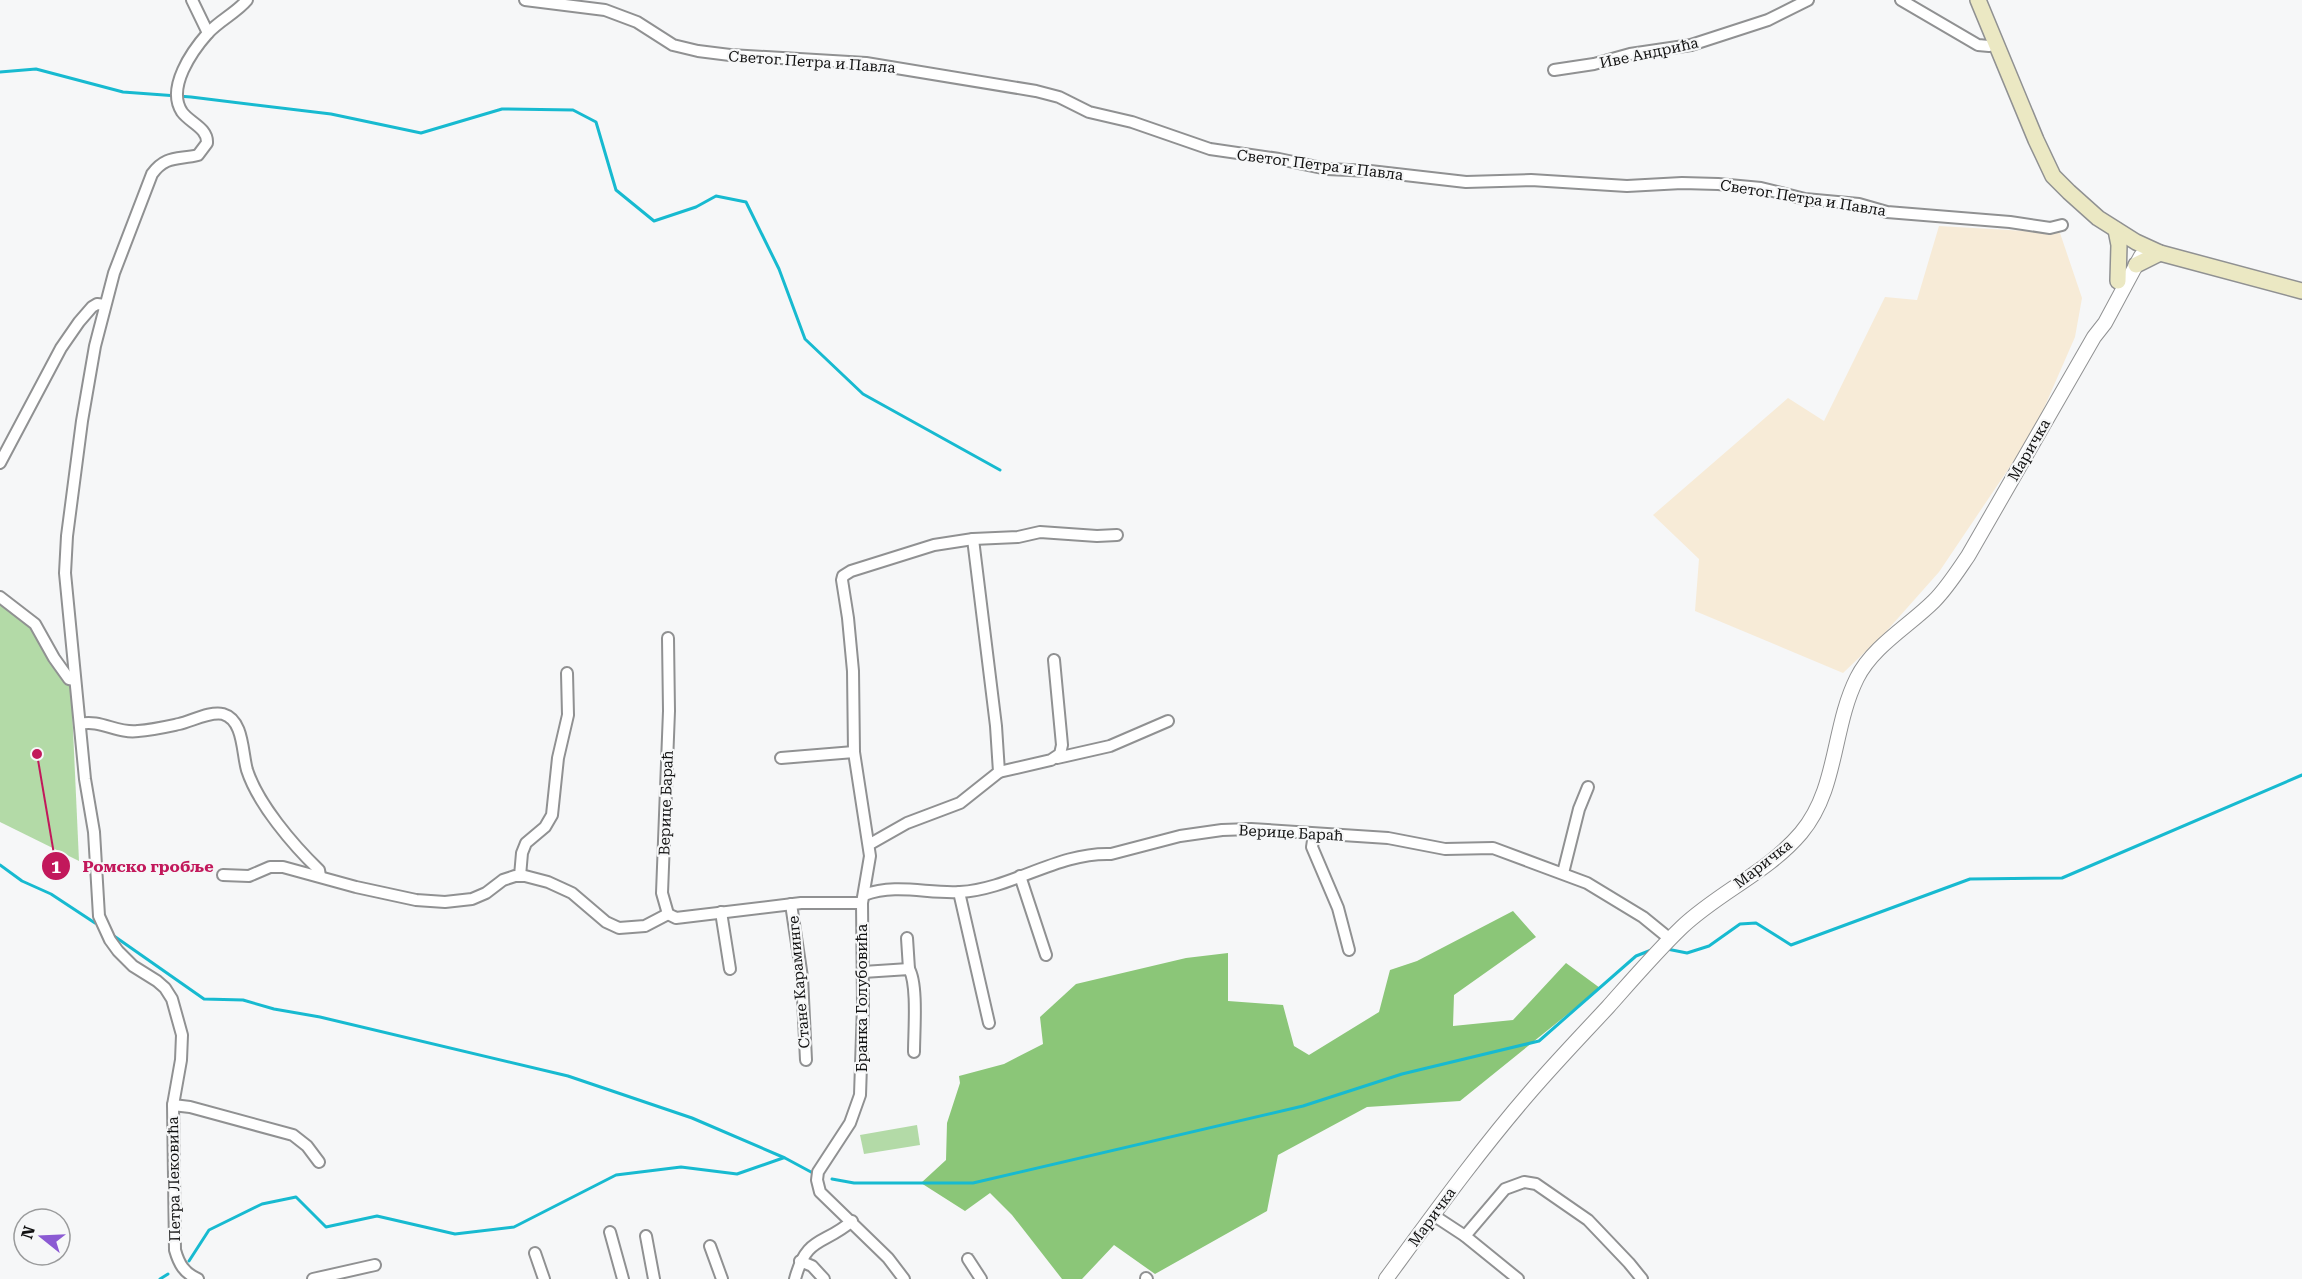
<svg xmlns="http://www.w3.org/2000/svg" width="2302" height="1279" font-family="'Roboto Serif',serif">
<style>
.industrial{fill:#f7ebd7}
.green{fill:#b3daa7}
.forest{fill:#8bc678}
.lines{fill:none;stroke-linecap:round;stroke-linejoin:round}
.stream{stroke:#17bad0;stroke-width:3}
.minor-casing{stroke:#909192;stroke-width:14}
.tertiary-casing{stroke:#909192;stroke-width:16}
.secondary-casing{stroke:#909192;stroke-width:18}
.minor{stroke:#fff;stroke-width:10}
.tertiary{stroke:#fff;stroke-width:14}
.secondary{stroke:#ebe8c3;stroke-width:15}
.labels{text-anchor:middle;stroke-width:4.5;stroke-linejoin:round;paint-order:stroke}
.street-label{font-size:15px;fill:#111;stroke:#f6f7f8}
.leader{fill:none;stroke:#c2185b;stroke-width:2}
.callout-dot{fill:#c2185b;stroke:#f6f7f8;stroke-width:2}
.mark-label{font-size:18px;text-anchor:middle;font-weight:bold;fill:#fff}
.callout-label{font-size:16px;text-anchor:middle;font-weight:bold;fill:#c2185b;stroke:#f6f7f8;stroke-width:4.5;stroke-linejoin:round;paint-order:stroke}
</style>
<rect width="100%" height="100%" fill="#f6f7f8"/>
<polygon class="industrial" points="1939,226 2060,233 2082,298 2075,337 2034,431 1939,572 1883,635 1843,673 1695,611 1699,559 1653,515 1788,398 1824,421 1885,297 1917,300"/>
<g class="green">
<polygon points="0,597 32,620 71,686 79,861 0,822"/>
<polygon points="917,1125 920,1145 864,1154 860,1135"/>
</g>
<polygon class="forest" points="1513,911 1536,937 1454,995 1453,1026 1513,1020 1566,963 1600,988 1460,1101 1367,1107 1278,1155 1267,1211 1155,1274 1114,1245 1082,1279 1062,1279 1012,1215 990,1193 965,1211 921,1183 946,1160 947,1123 960,1083 959,1076 1004,1064 1043,1044 1040,1017 1076,984 1186,958 1228,953 1228,1001 1283,1005 1294,1046 1309,1055 1379,1012 1390,970 1417,961"/>
<g class="lines">
<g class="stream">
<polyline points="0,72 36,69 123,92 191,97 331,114 421,133 502,109 573,110 596,122 616,190 654,221 696,207 716,196 746,202 779,269 805,339 863,394 1000,470"/>
<polyline points="0,865 22,881 51,894 95,923"/>
<polyline points="114,936 204,999 243,1000 274,1009 320,1017 568,1076 692,1118 785,1158 811,1172"/>
<polyline points="1667,949 1687,953 1709,946 1740,924 1756,923 1791,945 1970,879 2062,878 2302,775"/>
<polyline points="832,1179 854,1183 973,1183 1303,1106 1402,1074 1539,1041 1636,956 1654,949"/>
<polyline points="189,1261 209,1230 262,1204 296,1197 326,1227 377,1216 455,1234 514,1227 616,1175 681,1167 737,1174 783,1158"/>
<polyline points="160,1279 168,1274"/>
</g>
<g class="minor-casing">
<g id="minor">
<polyline points="192,0 208,33"/>
<polyline points="525,0 605,10 637,22 673,45 698,51 730,55 866,63 1036,91 1059,97 1089,112 1132,122 1210,149 1279,159 1327,169 1370,171 1466,182 1531,180 1627,186 1682,183 1718,184 1761,188 1805,199 1859,204 1887,212 2010,222 2050,228 2062,225"/>
<polyline points="1901,0 1978,45 1989,46 1996,44"/>
<polyline points="1554,70 1594,64 1630,54 1691,45 1768,20 1808,0"/>
<polyline points="0,463 61,348 79,322 92,307 97,304 105,305"/>
<polyline points="0,597 35,624 54,658 69,679 75,680"/>
<polyline points="668,638 669,711 662,893 668,914 676,918 801,903 862,903"/>
<path d="M80,724C100,719 118,734 138,731C152,730 165,727 179,724C192,721 210,711 223,714C244,720 242,753 247,770C258,804 293,845 319,870L320,876"/>
<polyline points="781,758 854,752"/>
<polyline points="1057,758 1110,746 1168,721"/>
<polyline points="999,772 1051,760 1060,754 1062,745 1054,660"/>
<polyline points="1314,834 1312,847 1338,908 1349,950"/>
<polyline points="870,844 907,823 960,803 999,772 996,726 973,539"/>
<polyline points="1563,873 1579,809 1588,787"/>
<polyline points="223,875 249,876 270,867 283,867 356,887 416,900 445,902 472,899 486,893 503,880 515,876 525,876 548,882 572,893 606,922 619,928 645,926 668,914"/>
<polyline points="520,876 522,853 526,843 545,827 552,815 558,758 568,715 567,673"/>
<polyline points="1020,876 1046,955"/>
<polyline points="959,892 989,1023"/>
<path d="M864,895C897,883 927,894 960,892C1012,889 1057,852 1111,854L1180,836L1222,830L1251,829L1388,838L1445,849L1493,848L1587,883L1643,917L1670,939"/>
<polyline points="791,904 802,977 806,1060"/>
<polyline points="721,912 730,969"/>
<polyline points="907,938 909,969"/>
<path d="M863,972L909,969C918,984 914,1032 914,1052"/>
<polyline points="173,1105 190,1107 293,1135 307,1146 319,1162"/>
<polyline points="1433,1215 1465,1236 1518,1279"/>
<polyline points="610,1232 623,1279"/>
<polyline points="646,1236 654,1279"/>
<polyline points="1465,1236 1505,1189 1524,1182 1536,1184 1588,1220 1629,1263 1642,1279"/>
<polyline points="710,1246 722,1279"/>
<polyline points="535,1253 544,1279"/>
<polyline points="968,1259 981,1279"/>
<polyline points="800,1261 812,1266 824,1279"/>
<polyline points="1146,1278 1147,1279"/>
<path d="M198,1279C184,1273 179,1264 175,1250L173,1105L181,1060L182,1035L172,999L165,988L157,981L133,966L118,951L110,940L99,916L94,832L85,779L65,573L67,536L82,421L95,346L114,273L152,174C166,155 178,160 198,155L207,143C208,128 190,123 182,112C166,88 192,51 208,33C220,20 236,13 247,0"/>
<polyline points="313,1279 375,1265"/>
<path d="M795,1279C807,1235 823,1246 852,1221"/>
<polyline points="904,1279 888,1258 820,1192 817,1180 818,1172 850,1123 860,1095 863,1005 862,903 870,856 854,752 853,671 848,618 842,580 843,576 851,571 934,545 973,539 1018,537 1040,532 1097,536 1117,535"/>
</g>
</g>
<g class="tertiary-casing">
<path id="tertiary" d="M1386,1279C1433,1215 1479,1151 1531,1091C1556,1062 1582,1035 1608,1007C1632,980 1656,952 1682,927C1719,892 1768,872 1801,833C1838,789 1832,728 1857,678C1873,646 1909,626 1934,601C1947,588 1957,572 1968,556L2094,337L2105,323L2141,256"/>
</g>
<g class="secondary-casing">
<g id="secondary">
<polyline points="1978,0 2036,140 2053,176 2069,192 2098,218 2136,242 2160,253 2302,291"/>
<polyline points="2116,230 2119,245 2118,281"/>
<polyline points="2136,265 2160,253"/>
</g>
</g>
<use href="#minor" class="minor"/>
<use href="#tertiary" class="tertiary"/>
<use href="#secondary" class="secondary"/>
</g>
<g class="labels">
<g class="street-label">
<text transform="translate(1649 53) rotate(-12)" y="5">Иве Андрића</text>
<text transform="translate(812 62) rotate(4)" y="5">Светог Петра и Павла</text>
<text transform="translate(1320 165) rotate(7)" y="5">Светог Петра и Павла</text>
<text transform="translate(1803 198) rotate(9)" y="5">Светог Петра и Павла</text>
<text transform="translate(2029 450) rotate(-60)" y="5">Маричка</text>
<text transform="translate(666 803) rotate(-88)" y="5">Верице Бараћ</text>
<text transform="translate(1291 833) rotate(3)" y="5">Верице Бараћ</text>
<text transform="translate(1763 864) rotate(-38)" y="5">Маричка</text>
<text transform="translate(799 982) rotate(-95)" y="5">Стане Караминге</text>
<text transform="translate(862 998) rotate(-90)" y="5">Бранка Голубовића</text>
<text transform="translate(174 1179) rotate(-91)" y="5">Петра Лековића</text>
<text transform="translate(1432 1217) rotate(-54)" y="5">Маричка</text>
</g>
</g>
<path class="leader" d="M37 754L56 866"/>
<g class="callout-dot">
<circle cx="37" cy="754" r="6"/>
<circle cx="56" cy="866" r="15"/>
</g>
<g class="mark-label">
<text x="56" y="873">1</text>
</g>
<g class="callout-label">
<text x="148" y="872">Ромско гробље</text>
</g>
<g transform="translate(42 1237) rotate(288)"><circle r="28" fill="#f6f7f8" stroke="#9a9b9c" stroke-width="1.5"/>
<path d="M0-4.5L10 22L0 15L-10 22Z" fill="#8b5ad3"/>
<text y="-9" font-size="16" font-weight="bold" text-anchor="middle" fill="#111111">N</text>
</g>
</svg>
